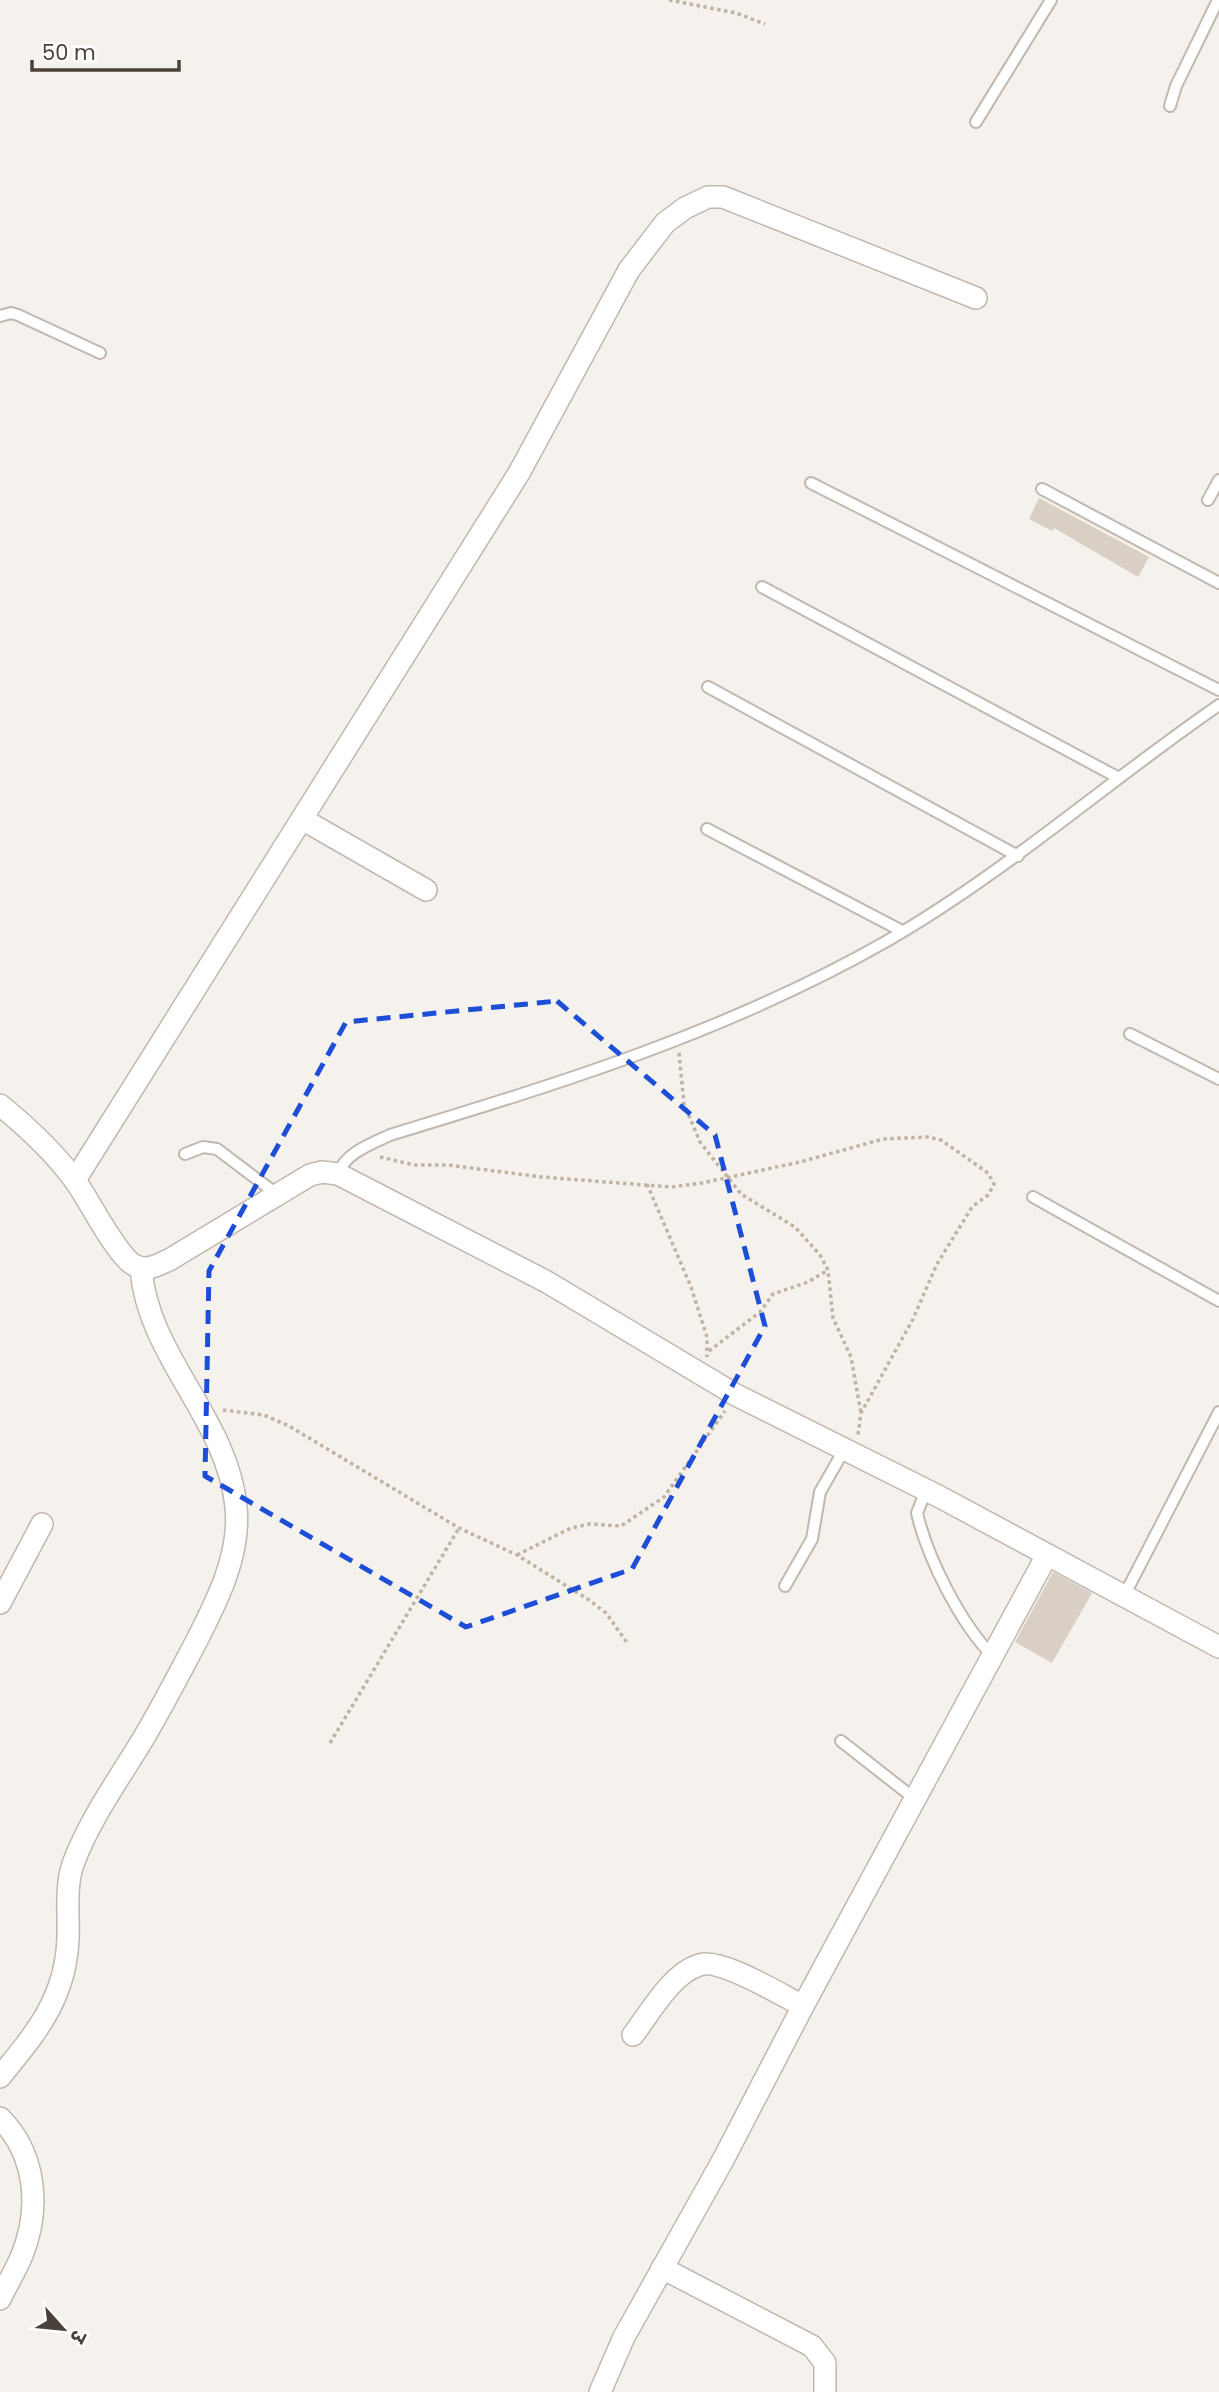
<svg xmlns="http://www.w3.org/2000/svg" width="1219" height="2392" font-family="Poppins,'Noto Sans Devanagari',sans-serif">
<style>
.building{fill:#dacfc5}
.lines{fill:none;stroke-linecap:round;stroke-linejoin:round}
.service-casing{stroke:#c1b8af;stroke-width:14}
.minor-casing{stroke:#c1b8af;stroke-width:24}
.path{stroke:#c2b2a1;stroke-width:3.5;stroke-dasharray:3.5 3.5;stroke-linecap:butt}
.service{stroke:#fff;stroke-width:10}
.minor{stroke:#fff;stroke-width:21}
.marked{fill:none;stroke:#1d4ed8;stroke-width:5;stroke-dasharray:14 9;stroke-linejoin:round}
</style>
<rect width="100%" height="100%" fill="#f5f1ec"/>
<g class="building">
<polygon points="1039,498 1149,557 1138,577 1054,528 1052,531 1029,519"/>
<polygon points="1053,1572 1092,1593 1052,1663 1015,1642"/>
</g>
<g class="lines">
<g class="service-casing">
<g id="service">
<polyline points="1170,106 1176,86 1218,0"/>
<polyline points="976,122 1051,0"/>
<polyline points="0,316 11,313 18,315 100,353"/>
<polyline points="811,483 1219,690"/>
<polyline points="1042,489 1219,583"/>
<polyline points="1208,500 1219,480"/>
<polyline points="762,587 1119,778"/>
<polyline points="708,687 1018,856"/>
<polyline points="707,829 902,931"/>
<polyline points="1130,1034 1219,1079"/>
<polyline points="185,1154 203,1147 217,1149 278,1195"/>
<path d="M338,1174C345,1153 371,1144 390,1135C564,1082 727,1032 887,941C1005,873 1107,782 1219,705"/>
<polyline points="1033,1197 1219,1301"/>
<path d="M926,1490L917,1513C927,1557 961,1625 993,1656"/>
<polyline points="785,1586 812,1539 820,1492 844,1450"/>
<polyline points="1124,1596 1219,1412"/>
<polyline points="841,1741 915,1799"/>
</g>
</g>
<g class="minor-casing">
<g id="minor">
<polyline points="302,819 426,890"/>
<path d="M0,1105C27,1127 55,1153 76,1182C89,1200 117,1256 134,1265C147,1272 157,1265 169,1260L310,1175L322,1172L338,1174L547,1282L736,1395L940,1497L1219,1647"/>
<polyline points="75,1180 519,473 629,270 665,223 685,208 708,197 723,197 976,298"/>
<polyline points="0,1603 42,1524"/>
<path d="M633,2035C650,2013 671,1974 699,1965C720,1957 781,1995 803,2006"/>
<path d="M0,2077C36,2033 66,1998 68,1938C69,1913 65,1888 73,1864C89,1821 116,1783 140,1744C160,1711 178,1676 196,1642C217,1601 241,1554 236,1507C228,1419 147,1356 141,1268"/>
<path d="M0,2118C36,2154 41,2208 22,2255C16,2270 7,2284 0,2299"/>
<polyline points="662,2268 812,2346 825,2363 825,2392"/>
<polyline points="600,2392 624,2337 723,2160 803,2006 1047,1555"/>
</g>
</g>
<g class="path">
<polyline points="669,0 736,13 765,24"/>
<polyline points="679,1053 684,1104 700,1142 741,1194 795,1227 820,1255 828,1270 833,1318 851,1357 861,1413"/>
<polyline points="380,1157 414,1165 448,1165 542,1177 671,1187 702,1183 800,1162 883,1139 928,1137 941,1140 988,1173 994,1184 988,1195 972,1207 937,1264 913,1319 861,1413 858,1435"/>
<polyline points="647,1184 691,1287 707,1337 707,1357"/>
<polyline points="709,1351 760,1312 773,1294 808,1282 828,1270"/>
<polyline points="223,1410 264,1415 289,1426 459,1528 517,1555 589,1600 606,1613 628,1644"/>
<polyline points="517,1555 571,1528 590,1524 621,1526 664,1497 725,1411"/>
<polyline points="330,1743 459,1528"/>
</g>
<use href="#service" class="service"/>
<use href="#minor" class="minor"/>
</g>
<path class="marked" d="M557,1001L715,1135L765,1326L632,1569L466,1627L205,1476L209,1271L346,1022Z"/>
<g transform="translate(63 2329) rotate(117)" stroke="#ffffff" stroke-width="5" paint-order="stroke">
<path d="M0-5L12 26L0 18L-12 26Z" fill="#4a413a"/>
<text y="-10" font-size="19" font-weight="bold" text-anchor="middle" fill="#4a413a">उ</text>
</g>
<path d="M32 60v10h147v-10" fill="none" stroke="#4a413a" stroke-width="3.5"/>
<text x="42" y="60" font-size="21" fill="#4a413a" stroke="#ffffff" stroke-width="5" paint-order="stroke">50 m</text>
</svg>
